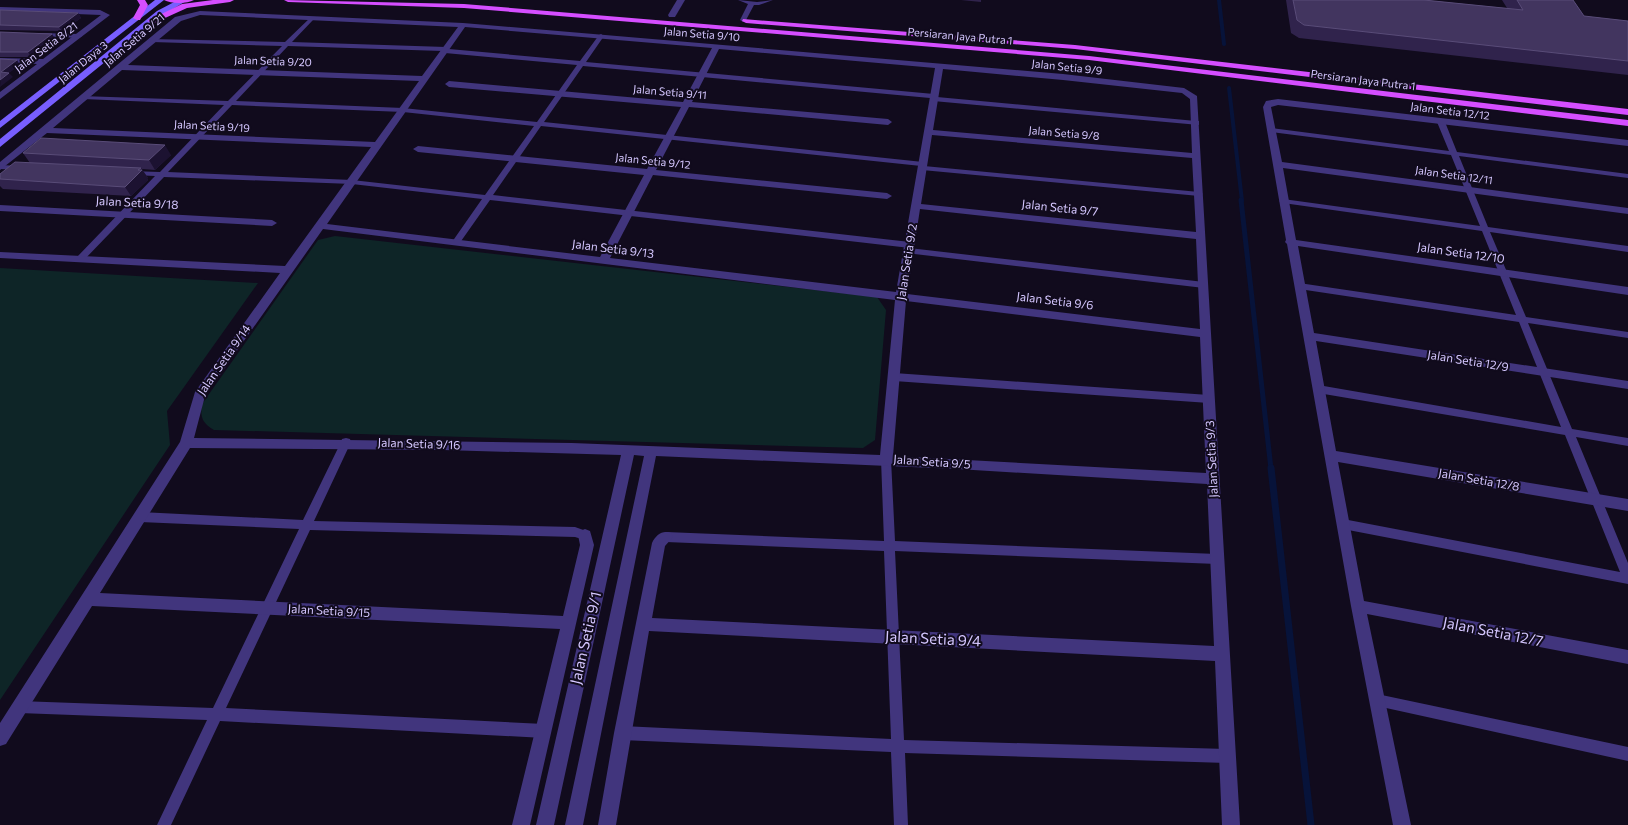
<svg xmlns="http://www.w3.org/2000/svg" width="1628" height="825" font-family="Commissioner,sans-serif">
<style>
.green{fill:#0e2527}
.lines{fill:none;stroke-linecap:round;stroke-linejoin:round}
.stream-far2{stroke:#07133a;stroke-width:4}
.stream-far1{stroke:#07133a;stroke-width:5}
.stream{stroke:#07133a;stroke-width:7}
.lane{fill:#41357d;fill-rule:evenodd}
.street{fill:#41357d;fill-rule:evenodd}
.secondary{fill:#785eff;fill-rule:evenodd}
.primary{fill:#d54eff;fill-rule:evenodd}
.wall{fill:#30234c}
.shaded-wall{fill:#1c1231}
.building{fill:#42355f;stroke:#594c78}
.labels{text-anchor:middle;stroke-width:4;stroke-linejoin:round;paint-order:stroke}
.far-street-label{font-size:11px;fill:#d5c7ff;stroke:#110b1d}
.street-label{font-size:12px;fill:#d5c7ff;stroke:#110b1d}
.near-street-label{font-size:15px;fill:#d5c7ff;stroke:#110b1d}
</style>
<rect width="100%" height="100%" fill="#110b1d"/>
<g class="green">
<path d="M335,236L877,297L886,310L875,440L863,448L214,430C202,423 200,417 202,404L318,240Z"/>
<polygon points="0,268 258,283 167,411 170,445 0,700"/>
</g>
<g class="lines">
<g class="stream-far2">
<polyline points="1219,0 1224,44"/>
<polyline points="1229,88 1242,201"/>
</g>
<polyline class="stream-far1" points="1241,200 1271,469"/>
<polyline class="stream" points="1271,468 1311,825"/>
<g class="lane">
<polygon points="738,0 757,2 773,0 759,5 754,5 746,20 743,22 740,20 748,4"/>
<path d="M311,17L314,19L313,20L292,42L446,47L449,49L580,61L599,35L601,34L604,36L586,62L934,94L936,95L937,97L1196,121H1199V125L933,101L931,100L930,98L583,66L544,122L923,162L927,164L924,166L1199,192L1203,194L1199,196L922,170L918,168L921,166L541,126L493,195L910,242L914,245L910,248L490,200L459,244L456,245L452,242L482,199L352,184L164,177L83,261H77V257L155,176L133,175H130V171L160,172L224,105L83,99L80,97L81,96L228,101L282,46L152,42L149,40L150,39L285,42ZM288,46L442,51L445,53L577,65L537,122L403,108L236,101ZM232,105L403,112L534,126L485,195L352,180L168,172Z"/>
<polygon points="40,33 79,34 82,36 79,38 38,36 38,34"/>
<polygon points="1438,120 1445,122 1457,152 1628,174 1628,178 1459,156 1488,227 1628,246 1628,252 1490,232 1526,317 1628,332 1628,338 1528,323 1572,429 1628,438 1628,446 1576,437 1628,563 1628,584 1343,529 1339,527 1337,524 1339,521 1343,519 1620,572 1565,435 1318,393 1313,389 1318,385 1561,427 1519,322 1299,289 1295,286 1299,283 1516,315 1482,231 1283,203 1279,201 1283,199 1480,226 1451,155 1271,132 1267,130 1271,128 1449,151 1437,122"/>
<polygon points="0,165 21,166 25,168 21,170 0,169"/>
<polygon points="909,248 1204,282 1208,285 1204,288 906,253 905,251"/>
<polygon points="894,373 1209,395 1214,399 1209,403 894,381 889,377"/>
<polygon points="346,438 350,439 351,442 314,521 575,527 589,532 591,535 589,538 585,540 575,537 310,530 226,708 544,724 549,726 551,731 549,736 544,738 220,721 171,825 157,825 207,720 19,713 14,711 13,707 14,703 19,701 213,708 299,529 140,522 136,520 134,517 136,514 140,512 303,520 341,442 342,439"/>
<polygon points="886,455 890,456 891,459 895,541 1217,554 1221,556 1223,559 1221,562 1217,564 895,551 904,740 1227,749 1232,751 1234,756 1232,761 1227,763 905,753 908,825 894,825 891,752 622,740 617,738 615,733 617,728 622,726 891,739 884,551 666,542 662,540 660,537 662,534 666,532 884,541 881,459 882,456"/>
<polygon points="1377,694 1628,747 1628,761 1377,706 1372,704 1371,700 1372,696"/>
</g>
<g class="street">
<polygon points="677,0 685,0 675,17 669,17 668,15"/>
<polygon points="0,7 100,10 110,15 0,99 0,92 37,64 0,62 0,58 43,59 101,15 0,11"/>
<path d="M200,11L463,23L1063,74L1184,88L1197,96L1240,825H1222L1215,661L649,631L616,825H598L614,733L652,543C656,535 662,530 671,533L673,537L665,546L652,618L1214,646L1207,484L957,469L656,456L583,825H565L644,456L634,455L554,825H536L621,455L443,450L190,448L100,593L563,616L580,545L578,535L580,531L585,529L590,531L594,545L530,825H512L560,629L92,606L6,744L0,746V723L180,442L195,392L280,273L0,258V252L285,266L371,147L47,133L0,170V162L175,17ZM200,15L458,27L422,76L128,65L181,21ZM465,27L712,48L683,102L449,81L445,84L449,87L681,107L647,169L418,146L413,149L418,152L644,175L600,257L327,224ZM719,49L935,68L896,292L610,258L653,175L887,199L892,196L887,193L656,170L689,107L888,125L892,122L888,119L692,102ZM943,69L1063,80L1182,93L1190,99L1192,153L933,130ZM122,70L419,81L375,142L53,128ZM932,135L1192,158L1196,232L921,204ZM920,209L1196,239L1200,329L907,294ZM323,229L895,300L880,455L572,443L194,438L205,396ZM906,301L1200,337L1206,473L893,456Z"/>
<polygon points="1278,99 1628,140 1628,146 1278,105 1271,107 1282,162 1628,208 1628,214 1283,168 1296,240 1628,287 1628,295 1298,246 1314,333 1628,381 1628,389 1316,341 1336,451 1628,499 1628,511 1338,462 1364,601 1628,650 1628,664 1367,614 1411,825 1393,825 1351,606 1287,244 1285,242 1286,240 1263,107 1266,101"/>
<polygon points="0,205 272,220 277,223 272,226 0,211"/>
</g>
<g class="secondary">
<polygon points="155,0 164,0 0,128 0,121"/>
<polygon points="178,0 186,1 163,15 0,147 0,139 157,11"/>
</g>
<g class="primary">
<polygon points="137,0 145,0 148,5 140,20 137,20 133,18 140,5"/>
<path d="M164,0H194C187,4 171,4 164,0Z"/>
<polygon points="213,0 234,0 230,2 187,8 154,23 147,21 182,4"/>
<polygon points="284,0 464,4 1089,56 1628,120 1628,126 1089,60 464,8 288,2"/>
<polygon points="743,19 1075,45 1628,109 1628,115 1075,49 746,23 742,21"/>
</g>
</g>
<g class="wall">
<polygon points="961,0 981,0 981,2"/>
<polygon points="1286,0 1424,0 1507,8 1502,0 1573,0 1584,16 1628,21 1628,75 1299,38 1291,33"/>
<polygon points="0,10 78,13 81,18 62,31 0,30"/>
<polygon points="0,32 55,39 31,57 0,57"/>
<polygon points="23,153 171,155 155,170 142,169 148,178 147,178 148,180 131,196 3,189 0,186 0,174 30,163"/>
</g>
<g class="shaded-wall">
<polygon points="78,13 81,18 62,31 59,27"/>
<polygon points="52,34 55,39 31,57 28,52"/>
<polygon points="17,60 20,65 9,73 13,77 0,87 1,72"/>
<polygon points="165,145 171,155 155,170 149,160"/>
<polygon points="141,168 148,178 147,178 148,180 131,196 125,187"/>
</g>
<g class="building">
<polygon points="1293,0 1424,0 1523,10 1517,0 1573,0 1584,16 1628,21 1628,61 1304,25 1297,20"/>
<polygon points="0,10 78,13 59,27 0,25"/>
<polygon points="0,32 52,34 28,52 0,52"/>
<polygon points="0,59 17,60 1,72 9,73 0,80"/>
<polygon points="41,138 165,145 149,160 23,153"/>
<polygon points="15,162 141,168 138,170 142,170 125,187 0,179 0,174"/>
</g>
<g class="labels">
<g class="far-street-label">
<text transform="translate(702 34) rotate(5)" y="4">Jalan Setia 9/10</text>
<text transform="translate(960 36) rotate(5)" y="4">Persiaran Jaya Putra 1</text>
<text transform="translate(134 40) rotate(-40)" y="4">Jalan Setia 9/21</text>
<text transform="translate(46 47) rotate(-37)" y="4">Jalan Setia 8/21</text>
<text transform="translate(273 61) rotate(2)" y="4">Jalan Setia 9/20</text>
<text transform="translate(83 62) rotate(-39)" y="4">Jalan Daya 3</text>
<text transform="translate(1067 67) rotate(6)" y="4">Jalan Setia 9/9</text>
<text transform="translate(1363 80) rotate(7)" y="4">Persiaran Jaya Putra 1</text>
<text transform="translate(670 92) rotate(5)" y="4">Jalan Setia 9/11</text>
<text transform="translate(1450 111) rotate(7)" y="4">Jalan Setia 12/12</text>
<text transform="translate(212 126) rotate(3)" y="4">Jalan Setia 9/19</text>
<text transform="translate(1064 133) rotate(5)" y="4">Jalan Setia 9/8</text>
<text transform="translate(653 161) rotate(6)" y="4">Jalan Setia 9/12</text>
<text transform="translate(1454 175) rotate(8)" y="4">Jalan Setia 12/11</text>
</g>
<g class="street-label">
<text transform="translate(137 203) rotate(3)" y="4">Jalan Setia 9/18</text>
<text transform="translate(1060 208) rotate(6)" y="4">Jalan Setia 9/7</text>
<text transform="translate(613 249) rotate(7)" y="4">Jalan Setia 9/13</text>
<text transform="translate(1461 253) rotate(8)" y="4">Jalan Setia 12/10</text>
<text transform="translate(907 262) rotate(-81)" y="4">Jalan Setia 9/2</text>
<text transform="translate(1055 301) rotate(7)" y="4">Jalan Setia 9/6</text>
<text transform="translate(224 360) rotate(-55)" y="4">Jalan Setia 9/14</text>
<text transform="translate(1468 361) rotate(9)" y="4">Jalan Setia 12/9</text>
<text transform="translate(419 444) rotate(2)" y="4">Jalan Setia 9/16</text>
<text transform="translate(1212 459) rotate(-93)" y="4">Jalan Setia 9/3</text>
<text transform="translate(932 462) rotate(4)" y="4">Jalan Setia 9/5</text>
<text transform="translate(1479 480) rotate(10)" y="4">Jalan Setia 12/8</text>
<text transform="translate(329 611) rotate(3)" y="4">Jalan Setia 9/15</text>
</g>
<g class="near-street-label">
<text transform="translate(1493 632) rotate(11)" y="5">Jalan Setia 12/7</text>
<text transform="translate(586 638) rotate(-77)" y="5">Jalan Setia 9/1</text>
<text transform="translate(933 639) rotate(3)" y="5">Jalan Setia 9/4</text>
</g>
</g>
</svg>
